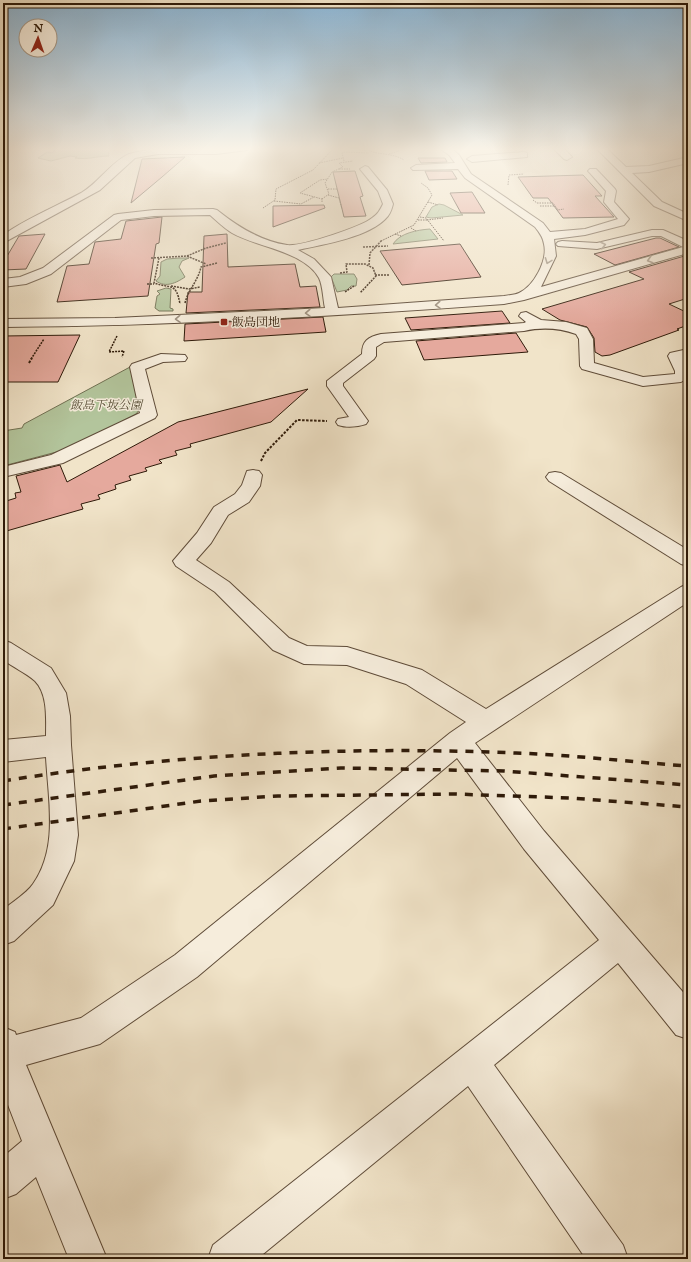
<svg xmlns="http://www.w3.org/2000/svg" width="691" height="1262" font-family="'IM FELL English','Noto Serif JP',serif">
<style>
.green{fill:#b3c59c;stroke:#707052}
.building{fill:#e5a99d;stroke:#2e1a09}
.lines{fill:none;stroke-linecap:round;stroke-linejoin:round}
.minor-casing{stroke:#5f4c39;stroke-width:2}
.path-far2{stroke:#2e1a09;stroke-width:1;stroke-dasharray:1.5 1;stroke-linecap:butt}
.path-far1{stroke:#2e1a09;stroke-width:1.5;stroke-dasharray:2 1;stroke-linecap:butt}
.path{stroke:#2e1a09;stroke-width:2;stroke-dasharray:2.5 1.5;stroke-linecap:butt}
.minor{fill:#f6eddc;fill-rule:evenodd}
.rail{stroke:#2e1a09;stroke-width:3.5;stroke-dasharray:8 8;stroke-linecap:butt}
.oneway{stroke:#9c8e7d}
.poi-dot{fill:#8f2418;stroke:#f6eddc;stroke-width:1.5}
.labels{text-anchor:middle;stroke-width:3;stroke-linejoin:round;paint-order:stroke}
.far-poi-label{font-size:12px;fill:#2e1a09;stroke:#f6eddc;text-anchor:start}
.far-park-label{font-size:12px;font-style:italic;fill:#564d35;stroke:#f6eddc}
</style>
<rect width="100%" height="100%" fill="#f1e4c9"/>
<filter id="stains"><feTurbulence type="fractalNoise" baseFrequency=".005" numOctaves="4"/><feColorMatrix values="0 0 0 0 .2 0 0 0 0 .09 0 0 0 0 .02 0 0 0 .5 -.17"/></filter>
<radialGradient id="worn" r=".72"><stop offset=".6" stop-color="#630" stop-opacity="0"/><stop offset="1" stop-color="#630" stop-opacity=".3"/></radialGradient>
<g class="green">
<path d="M62,148H103L108,150L109,156C96,156 89,160 75,158L77,157L70,156L51,161L38,158L47,152L55,153L56,152L53,151Z"/>
<polygon points="439,204 444,205 463,215 431,218 426,217 432,207"/>
<path d="M430,229L438,239L393,244C400,233 417,230 430,229Z"/>
<path d="M179,258H189L182,261L179,267L185,277C176,283 166,288 156,281L160,276L161,262L167,259Z"/>
<polygon points="334,274 354,274 357,279 356,286 351,286 347,290 337,292 331,277"/>
<polygon points="166,288 171,289 170,308 173,309 173,311 159,311 155,308 157,296 160,294 157,291"/>
<polygon points="130,367 140,409 136,414 68,449 7,465 3,464 3,431 22,428 24,424"/>
</g>
<g class="building">
<polygon points="185,157 162,177 131,203 142,159"/>
<polygon points="418,158 445,158 447,162 421,163"/>
<polygon points="355,171 363,196 360,197 366,216 344,217 333,172"/>
<polygon points="425,171 452,171 457,179 429,180"/>
<polygon points="583,175 602,196 595,196 614,217 563,218 548,198 533,198 518,177"/>
<polygon points="472,192 485,213 461,213 450,193"/>
<polygon points="324,205 325,208 273,227 273,206"/>
<polygon points="162,217 159,243 156,244 148,296 57,302 67,266 89,264 95,242 121,239 126,221"/>
<polygon points="45,234 26,269 3,270 3,263 19,236"/>
<polygon points="227,234 228,267 295,264 300,287 316,286 320,307 186,313 188,292 202,292 204,236"/>
<polygon points="656,238 660,238 679,247 615,265 594,254"/>
<polygon points="460,244 481,277 402,285 380,251"/>
<polygon points="688,255 688,298 669,304 688,313 688,325 677,329 679,330 610,355 602,356 595,352 594,338 587,327 560,320 542,309 644,279 629,272"/>
<polygon points="502,311 510,323 411,330 405,318"/>
<polygon points="323,317 326,332 184,341 185,324"/>
<polygon points="516,333 528,352 424,360 416,341"/>
<polygon points="80,335 58,382 3,382 3,336"/>
<polygon points="308,389 271,422 190,444 191,447 175,451 177,455 159,460 162,463 145,468 147,471 129,476 131,480 115,485 116,489 98,495 100,499 81,504 83,509 3,532 3,502 16,498 15,493 21,492 16,476 60,465 67,482 178,422"/>
</g>
<g class="lines">
<g class="minor-casing">
<g id="minor">
<path d="M249,148L247,150L216,154H158L135,158L100,190L3,243V235C27,218 55,207 81,193C98,183 108,166 125,156C140,146 228,146 249,148Z"/>
<path d="M439,148L452,149L459,155L471,174L543,223L550,232L585,229L618,219L604,202L606,191L590,173L588,171L590,169H596L615,189L616,191L614,202L629,219L624,225L585,235L554,239L556,256L541,287L683,247L661,236H652L597,249L558,246L556,244L558,242L562,241L597,243L652,230H663L688,241V253L524,300L504,304C337,316 170,326 3,327V319L115,318L325,308C323,300 323,286 319,278C304,251 256,247 232,233C224,228 217,221 210,215L154,216L121,220L51,274L26,284L3,287V279L20,277L43,268L114,215L118,214L154,210L213,209L217,210C237,226 260,241 287,245C301,247 361,227 372,218C378,214 380,210 383,204L378,191L360,169L365,166L368,167L387,190L393,204C392,208 391,212 388,216C371,237 325,244 298,250L314,259L331,277L338,308L504,296C509,295 515,295 519,293C534,286 548,260 544,244C543,237 539,232 535,227L465,178L458,169L413,170L411,168L416,165L455,163L449,155Z"/>
<polygon points="553,148 563,148 572,157 567,160 564,159"/>
<polygon points="596,148 606,148 626,167 649,166 688,157 688,163 649,172 632,173 662,202 688,214 688,221 654,206"/>
<polygon points="524,152 527,153 527,157 472,162 467,159 472,156"/>
<path d="M526,312L541,320L566,322L587,328L593,339L594,363L643,377L675,374V371L668,356L670,353L688,349V357L684,358L688,366V378L681,382L643,386L582,369L580,366L579,339L576,334C559,328 542,327 524,331L384,342L376,347V356L374,359L343,383V386L368,421L366,424C357,427 347,428 338,425L336,422L338,419L349,417L327,386V381L362,354C362,341 368,337 381,334L524,323L526,322L519,316L521,313Z"/>
<polygon points="161,354 185,355 187,358 185,361 163,362 145,369 157,415 155,418 63,463 3,477 3,467 51,455 140,413 130,367 132,364"/>
<polygon points="253,470 259,471 262,475 260,486 249,502 228,515 211,543 196,560 229,582 289,638 307,646 347,647 422,670 486,709 681,587 688,584 688,602 475,743 544,831 688,998 688,1039 676,1035 618,963 494,1065 623,1245 628,1259 586,1259 468,1086 257,1259 208,1259 213,1245 599,940 524,849 457,758 197,977 100,1044 26,1065 107,1259 69,1259 36,1177 16,1194 3,1199 3,1157 22,1141 3,1092 3,1027 15,1032 16,1035 81,1018 175,955 450,733 466,722 406,684 347,665 304,664 273,650 215,592 176,566 173,561 197,533 214,507 235,494 242,485 247,471"/>
<polygon points="555,472 561,473 688,550 688,566 681,564 549,481 546,477 549,473"/>
<path d="M3,640L11,643L51,668L66,693L70,716L71,745L78,835L74,861L53,905L14,941L3,945V910C12,902 26,894 33,884C59,847 48,799 46,757L3,762V740L46,736C46,719 48,694 35,681C26,673 13,667 3,660Z"/>
</g>
</g>
<g class="path-far2">
<polyline points="352,148 367,151"/>
<path d="M364,148C376,156 392,152 404,160"/>
<polyline points="334,149 342,148"/>
<polyline points="389,154 399,151 398,148"/>
<polyline points="344,161 342,153 345,152 369,153"/>
<polyline points="319,163 343,158"/>
<polyline points="339,169 350,169"/>
<polyline points="508,185 509,175 524,174"/>
<polyline points="328,189 337,189"/>
<polyline points="328,195 339,198 342,209"/>
<polyline points="322,199 329,194 325,183 332,172 343,167 339,163 353,161"/>
<polyline points="533,200 537,203 553,203 558,210 564,209"/>
<polyline points="274,201 301,204 314,197"/>
<polyline points="322,202 322,199 300,193 320,180 328,179"/>
<polyline points="428,202 438,205"/>
<polyline points="540,206 555,206"/>
<polyline points="263,208 275,200 276,189 313,170 334,148"/>
<polyline points="420,217 426,218 444,241"/>
<polyline points="418,220 427,220"/>
<polyline points="427,220 443,218"/>
<polyline points="411,228 416,231"/>
<polyline points="395,234 401,236"/>
<polyline points="381,241 414,225 432,195 428,188 421,183"/>
</g>
<g class="path-far1">
<polyline points="363,247 388,246"/>
<polyline points="187,256 206,264"/>
<polyline points="151,258 187,256 206,248 226,243"/>
<path d="M159,258L154,283C171,289 176,282 180,304"/>
<polyline points="369,265 370,253 382,240"/>
<polyline points="340,273 347,272 346,264 365,264 373,268 376,276 360,293"/>
<polyline points="375,275 389,275"/>
<polyline points="147,284 154,284"/>
<polyline points="171,286 189,289 200,287"/>
<polyline points="345,292 354,286"/>
<path d="M185,303C188,290 198,281 201,267L217,263"/>
<polyline points="684,309 688,310"/>
<polyline points="117,336 109,352 124,351 122,357"/>
<polyline points="31,359 44,339"/>
</g>
<g class="path">
<polyline points="29,363 32,358"/>
<polyline points="261,461 265,453 297,420 327,421"/>
</g>
<use href="#minor" class="minor"/>
<g class="rail">
<path d="M3,781C172,754 345,746 516,753C573,755 631,762 688,766"/>
<polyline points="3,805 214,776 341,768 504,771 688,785"/>
<polyline points="3,829 201,801 278,796 454,794 571,798 688,807"/>
</g>
</g>
<defs><path id="oneway-chevron" d="M-2-3.5L2.5 0L-2 3.5" fill="none" stroke-width="1.6" stroke-linecap="round" stroke-linejoin="round"/></defs>
<g class="oneway">
<use href="#oneway-chevron" transform="translate(603 245) rotate(-13)"/>
<use href="#oneway-chevron" transform="translate(650 260) rotate(164)"/>
<use href="#oneway-chevron" transform="translate(548 261) rotate(111)"/>
<use href="#oneway-chevron" transform="translate(438 305) rotate(176)"/>
<use href="#oneway-chevron" transform="translate(308 313) rotate(177)"/>
<use href="#oneway-chevron" transform="translate(178 319) rotate(177)"/>
</g>
<linearGradient id="sky" x2="0" y2="1"><stop stop-color="#8bb7d8"/><stop offset="0.46" stop-color="#f9f3e7"/><stop offset="1" stop-color="#f9f3e7" stop-opacity="0"/></linearGradient>
<rect width="691" height="324" fill="url(#sky)"/>
<rect class="poi-dot" x="220" y="318" width="8" height="8" rx="2"/>
<g class="labels">
<g class="far-poi-label">
<text x="232" y="326">飯島団地</text>
</g>
<g class="far-park-label">
<text x="106" y="409">飯島下坂公園</text>
</g>
</g>
<rect width="691" height="1262" fill="none" stroke="#f1e4c9" stroke-width="16"/>
<rect x="4" y="4" width="683" height="1254" fill="none" stroke="#2e1a09" stroke-width="2"/>
<rect x="8" y="8" width="675" height="1246" fill="none" stroke="#2e1a09"/>
<g transform="translate(38 38) rotate(2)"><circle r="19" fill="#f6eddc" stroke="#a69988"/>
<path d="M0-3L7 15L0 10L-7 15Z" fill="#8f2418"/>
<text y="-6" font-size="11" font-weight="bold" text-anchor="middle" fill="#2e1a09">N</text>
</g>
<rect width="100%" height="100%" filter="url(#stains)"/>
<rect width="100%" height="100%" fill="url(#worn)"/>
</svg>
